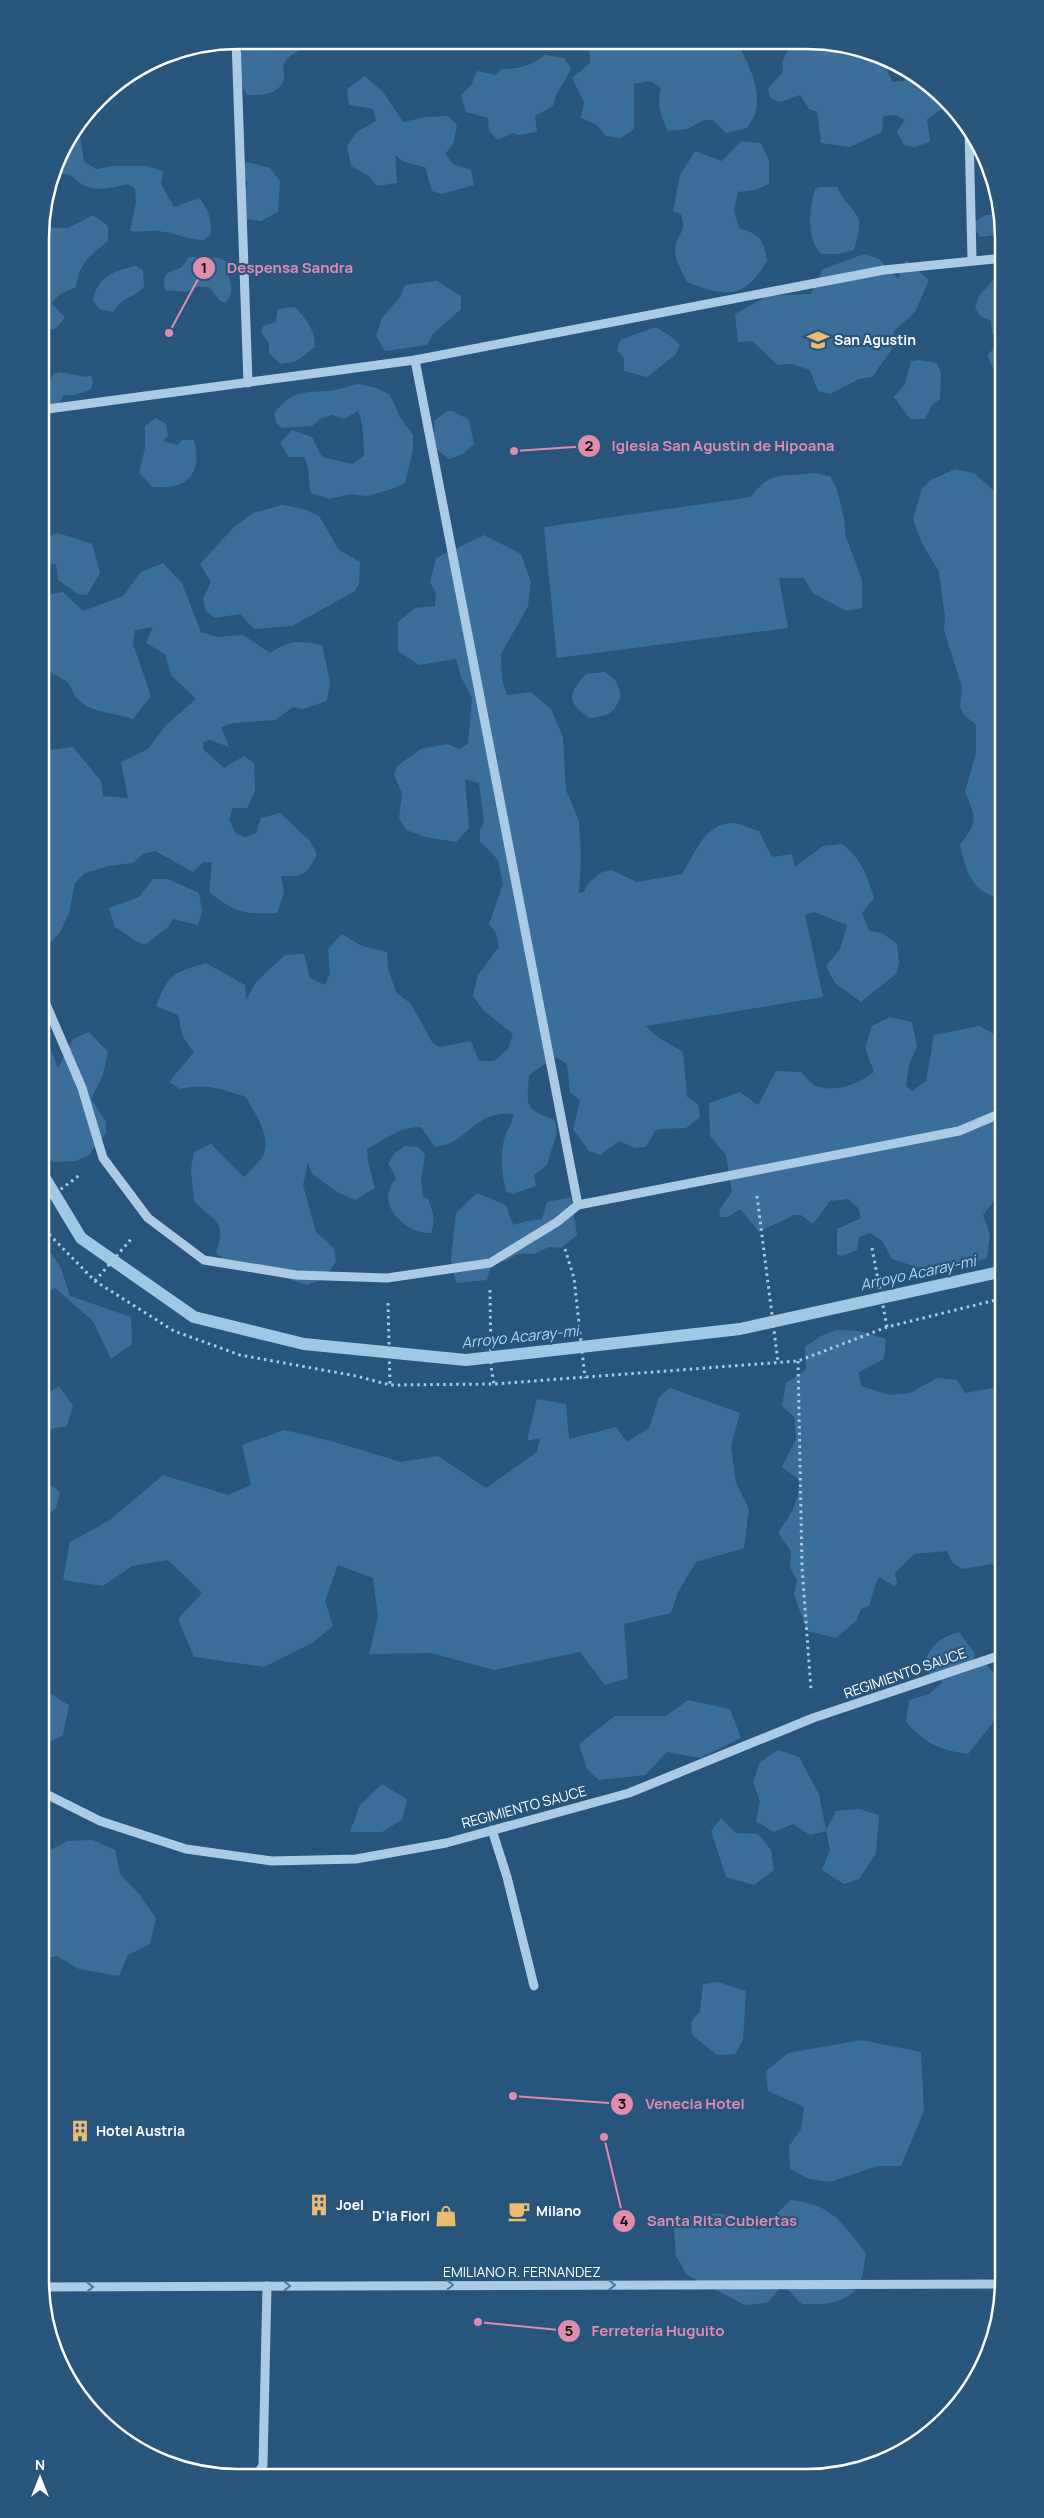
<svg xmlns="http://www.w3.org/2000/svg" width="1044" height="2518" font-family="Manrope,sans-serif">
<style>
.green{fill:#3b6f99}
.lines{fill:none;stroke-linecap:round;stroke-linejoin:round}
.stream{stroke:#a0c7e4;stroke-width:12}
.path{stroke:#abcbe4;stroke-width:3;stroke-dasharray:2.5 4;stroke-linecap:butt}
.minor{stroke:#abcbe4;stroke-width:9}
.oneway{stroke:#4f789a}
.labels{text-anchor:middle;stroke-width:4.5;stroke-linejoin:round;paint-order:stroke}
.poi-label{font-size:14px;font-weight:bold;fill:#fff;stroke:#27557b;text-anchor:start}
.street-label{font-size:14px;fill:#fff;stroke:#27557b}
.water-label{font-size:15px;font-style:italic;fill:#b6d5ec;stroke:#27557b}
.rim{fill:none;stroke:#fff;stroke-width:2.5}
.leader{fill:none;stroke:#e08cad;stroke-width:2}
.callout-dot{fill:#e08cad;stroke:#27557b;stroke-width:2}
.mark-label{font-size:15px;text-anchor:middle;font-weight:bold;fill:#111}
.callout-label{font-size:15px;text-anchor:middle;font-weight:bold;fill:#e08cad;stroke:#27557b;stroke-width:4.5;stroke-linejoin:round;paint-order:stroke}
</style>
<rect width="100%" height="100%" fill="#27557b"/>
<g class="green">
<path d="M256,40H316C307,47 289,53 284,64C282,68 285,75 284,79C278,96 261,95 247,95L238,78L236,59L244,48Z"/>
<path d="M595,42H623L635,46L650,43H737C748,63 761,87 756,111C755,116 750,123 747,128L726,133L713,120H704L687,129L668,131C661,117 656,104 661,88L650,81L634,84V129L621,138L606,136L597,125L581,118L584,102L572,78L590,63L589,44Z"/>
<polygon points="792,43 844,44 882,57 892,82 904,81 912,73 937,89 948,103 941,110 927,119 930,142 915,147 904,145 897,131 905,120 896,115 883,116 882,132 850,147 821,143 817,112 809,109 800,95 780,102 770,98 768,88 783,72 782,62"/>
<path d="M545,55L564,58L571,68C564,86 557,87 553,106L535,116L537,132L519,135L513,133L498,140L489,131L488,118L466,112L461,96L471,85L477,71L496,75L501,69C518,69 532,66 545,55Z"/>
<polygon points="365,76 384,93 403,122 426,117 448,116 457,125 453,144 445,154 453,164 471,170 474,185 442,194 432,191 425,167 404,162 395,155 397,183 377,186 369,176 351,166 347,146 357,132 376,121 373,109 349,105 347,89"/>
<path d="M77,129L80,136L84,162L97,169L112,166H147L163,171L161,184L174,207L199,198C209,210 211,218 211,234L204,240C188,240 174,232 157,231C148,230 140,233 130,231L136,202L135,189L128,184C115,187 98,192 85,186C68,177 78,173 54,174L60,151Z"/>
<path d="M741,141L761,143L769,161V184L755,190L738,192L734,211L739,228C761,235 763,239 767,261C744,300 725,297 687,282C682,270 672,258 676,244C680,230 686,233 681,214L673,211L680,175L695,151L722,161Z"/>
<polygon points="247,162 270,168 280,181 278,212 261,221 246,219 242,195 248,183 242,175 242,168"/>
<path d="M819,187H837C854,220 867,208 854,250L838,254H821C806,239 809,208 815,189Z"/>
<path d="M93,215L108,226V241C89,256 80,262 76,287L60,294L51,303L65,318L55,329H45L40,319V227L68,228Z"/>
<polygon points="986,215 1001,215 1003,228 997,235 980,237 975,229 975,221"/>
<polygon points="864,254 879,259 898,279 906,260 929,280 915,312 894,331 892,349 872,377 859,379 830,394 818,391 810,370 792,364 778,365 752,341 738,342 735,314 767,296 811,294 823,269"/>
<path d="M189,257L218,258L226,261C226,280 238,287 226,303L220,301L209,287H195L187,292L165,290L164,279L167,273L182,267Z"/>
<path d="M136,266L143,270L144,287C131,300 125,295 113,312L99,309L93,300C97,277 115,270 136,266Z"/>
<path d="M1002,270H1004V375C995,371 989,365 988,355L996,345L997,338L992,333L991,321L980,316L975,307L979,296Z"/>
<polygon points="437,281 461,296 461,309 433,334 427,345 385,351 376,336 382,318 400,297 405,285"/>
<path d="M295,307C306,319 315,329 315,347L295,362L281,364L269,353V343L261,332L263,326L276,322L278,309Z"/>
<polygon points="656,327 673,338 680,345 675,355 647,377 624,371 624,358 617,350 620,340"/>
<polygon points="919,360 937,363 941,373 940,399 932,405 925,419 910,419 894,397 905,384 911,361"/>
<polygon points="60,372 86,377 91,375 93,382 91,389 75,395 64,395 55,410 45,416 40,414 40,380 50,381 54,374"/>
<path d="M358,384L377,388L390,395L400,417L413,435V449L405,483L392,489L367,496L350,494L330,499L311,493C308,481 310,466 304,457H289L280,443L292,430L312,437L322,457L352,464L364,456C364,446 363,419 358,411L344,419L332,415L320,419L312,426L282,428L276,423L274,414C291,390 302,393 328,391C338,390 349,386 358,384Z"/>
<polygon points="447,411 453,411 469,420 474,444 463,454 449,459 435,448 434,421"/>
<path d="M156,418L166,424L168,436L163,441L177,445L182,440H194C203,474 187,490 153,487L139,473L145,448V426Z"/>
<path d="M955,469L974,473L1004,500V900C972,892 967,875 960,845C978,820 977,820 965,792L976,753V725L964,715L960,707L962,687L944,630L945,617L939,572L922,543L913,520L922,488L931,480Z"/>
<path d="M814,473L830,476L837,489L844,519L846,537L862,580V608L846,611L813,593L804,578H779L788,628L557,658L544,527L751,497C771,469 783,478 814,473Z"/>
<polygon points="282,505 304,509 319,516 339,550 360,562 359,584 355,591 292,626 254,629 240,614 215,618 206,611 203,599 211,582 200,564 233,528 253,513"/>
<polygon points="40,532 44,538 58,533 92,544 100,573 87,595 78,594 58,580 56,564 47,565 44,582 40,586"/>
<path d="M484,535L521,554L531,582L528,606L501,654L502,679L507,695L531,692L551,709L563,737L566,790L579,821L581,858L579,893L584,892L587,885L600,873L611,870L637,882L682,874C694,856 704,823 732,823C740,823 751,829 759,831L772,857L792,854L795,867L823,846L842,844C861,858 868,877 874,898L862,913L869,931L882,933L897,944L899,962L897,973L861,1002L835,983L826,966L840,949L847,925L814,912L805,915L823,997L646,1026L656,1036L683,1052L687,1097L698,1104L700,1117L686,1128L661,1129L655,1131L646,1147L635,1148L619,1141L600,1155L589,1151L573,1129L580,1101L570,1092L567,1064L555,1057L529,1075C527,1107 523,1108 555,1120L557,1132L547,1165L534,1175L536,1186L513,1194L506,1191C502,1176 500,1156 504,1140C506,1130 513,1124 513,1114C472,1111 470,1143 435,1147L421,1127C399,1127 386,1139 367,1149L368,1162L375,1188L355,1200L337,1192L312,1174L308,1163L303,1185L316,1232L334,1248L336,1262L323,1279L307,1285L294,1281L278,1273L227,1263L216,1252C228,1219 213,1222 194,1201L191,1169L194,1152L211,1144L244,1177C249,1171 256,1166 261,1159C274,1140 256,1115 246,1097C221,1089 207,1083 180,1089L169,1082L194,1052L183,1037L178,1015L156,1006C170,972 171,974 206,963L245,985L246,1000L256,982L285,955L304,954L310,978L325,985L330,973L328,949L342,934L362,946L387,952L388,969L396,992L411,1004L432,1042L439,1047L471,1041L479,1061H494L508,1049L513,1034L483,1010L473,996L478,975L499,947L496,933L489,924L503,884L498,860L480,841V830L484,823L479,783L465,779L469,828L456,842L425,837L406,830L399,818L402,793L394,775L397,766L421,749L448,744L459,749L468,744L472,698L461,677L456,659L419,665L398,651V622L415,608L435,606L436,593L430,582L436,558Z"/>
<path d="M163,563L182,583L201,632L218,637L243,635L270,653C289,640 300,640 322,645L330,682L327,701L303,709L293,707L275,720L234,723L221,727L229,747L210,740L203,742V749L224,768L244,756L254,763L255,791L247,808H233L229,819L236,834L245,837L256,833L261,818L280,813L310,841L317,854C307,875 303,877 281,876L284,893L277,913C245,915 234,912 209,892L212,862H203L193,872L155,851L143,854L133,863L109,866L85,873L75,883L69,913L60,932L50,943L40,975V764L50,750L73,747L101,781L103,796L128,798L121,762L148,749L166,725L196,699L171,675L165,654L146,643L153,627L135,630L133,644L151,696L133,719C114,712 90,714 76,697C73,693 72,687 68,683C59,675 47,674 40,662V600L44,595L63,592L83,611L123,596L141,572Z"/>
<path d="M605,672L616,681L621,696C613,715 610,715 590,718C567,703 567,695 586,674Z"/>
<path d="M153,879H168L199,893L202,911L198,925L173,919L168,927L146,944C134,943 126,933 115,927L109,908L139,897Z"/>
<path d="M890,1017L912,1022L917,1046L909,1065L906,1086L912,1091L926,1081L934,1035L979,1026L1004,1039V1188L983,1215L990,1235L987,1258L968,1264L929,1271L892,1259L882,1241L870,1233L859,1237L857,1250L842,1256L837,1254V1229L861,1218L858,1208L848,1199L830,1201L813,1224L801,1215H794L759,1232L741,1210H738L728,1217H721L719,1210L732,1192L726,1155L710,1136L709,1103L740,1092L758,1105L776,1071L801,1072C806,1077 811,1084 816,1086C836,1093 858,1084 874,1072L865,1048L872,1026Z"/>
<polygon points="40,1029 47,1040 58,1068 73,1039 89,1032 108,1052 103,1075 91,1099 106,1122 106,1133 88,1156 76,1161 53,1162 40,1154"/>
<path d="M405,1146L418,1147L425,1154L421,1182L423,1197L428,1199C433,1212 436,1220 431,1233C410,1234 381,1212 390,1188C391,1185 394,1181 396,1178L388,1163L395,1153Z"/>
<polygon points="477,1193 506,1205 513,1225 527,1221 542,1219 547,1202 571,1197 577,1235 561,1248 549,1247 534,1254 518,1254 506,1261 492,1261 487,1280 456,1283 451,1259 456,1213"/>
<polygon points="40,1236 61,1268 70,1296 131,1317 132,1344 111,1359 93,1321 55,1288 40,1296"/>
<path d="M836,1330L859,1331L886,1339L884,1359L859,1372L861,1386L889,1395L910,1393L937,1378L957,1380L965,1393L993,1388L1004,1364V1579L992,1564L962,1569L952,1562L947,1551L914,1554L895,1573L897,1583L894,1586L879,1577C873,1588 873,1595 869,1606L861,1609L856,1621L836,1638L807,1631L794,1594L797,1580L790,1568L791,1551L778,1533C790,1515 800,1502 799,1480L782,1467L796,1439L794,1417L782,1406L786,1383L806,1370L805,1347L821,1336Z"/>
<polygon points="59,1386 73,1406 67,1426 40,1431 40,1398"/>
<polygon points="670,1388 740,1413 731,1446 736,1483 749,1509 744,1548 696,1562 678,1592 671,1613 624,1624 628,1678 605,1685 580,1652 494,1670 431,1653 369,1654 378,1617 373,1578 338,1565 325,1601 333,1626 312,1643 264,1667 194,1657 178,1619 202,1593 168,1560 132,1566 103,1586 63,1580 70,1542 110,1520 163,1475 228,1495 251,1485 242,1445 284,1430 331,1441 401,1462 438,1456 486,1488 537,1452 540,1438 527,1441 537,1399 566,1404 569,1439 616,1427 627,1442 649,1428 659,1397"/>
<polygon points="40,1478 60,1492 56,1508 40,1520"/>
<path d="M959,1632L975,1654L972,1664L984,1661L1002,1684L1003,1710L968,1754C937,1749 928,1745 906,1722L909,1700L929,1694L943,1682L925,1671C925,1649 938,1638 959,1632Z"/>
<polygon points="49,1693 69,1705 63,1735 40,1747 40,1701"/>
<polygon points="688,1700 730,1709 741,1738 700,1758 667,1752 645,1775 599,1780 587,1769 579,1744 615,1716 666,1716"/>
<polygon points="778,1750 799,1757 819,1794 826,1830 836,1811 859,1809 879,1815 876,1853 859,1879 844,1884 822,1870 830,1850 826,1831 810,1835 793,1824 774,1832 756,1821 760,1801 753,1782 760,1762"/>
<polygon points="382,1784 407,1799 402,1820 382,1832 350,1832 360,1805"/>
<polygon points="721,1818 736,1833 758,1834 771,1850 774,1870 754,1885 726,1877 711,1831"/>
<polygon points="93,1840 115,1850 120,1874 139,1894 156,1918 150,1944 128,1955 119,1976 79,1969 57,1956 40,1959 40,1855 68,1841"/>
<polygon points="718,1982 746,1991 743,2040 735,2054 717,2055 692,2035 691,2022 700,2011 703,1984"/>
<polygon points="861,2040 921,2052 924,2111 901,2166 877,2166 830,2182 809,2179 790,2169 789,2146 801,2129 804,2107 768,2091 766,2071 788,2053"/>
<path d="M791,2200C833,2205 841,2222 866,2253C864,2262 864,2276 859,2284C848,2305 821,2305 802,2304L783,2285L767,2303L745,2305L687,2275L676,2256L673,2219C714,2212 721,2208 759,2230Z"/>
</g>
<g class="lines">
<polyline class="stream" points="40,1170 81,1238 194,1317 304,1344 466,1360 740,1329 1004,1271"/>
<g class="path">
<polyline points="757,1196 778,1362"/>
<polyline points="40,1205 81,1174"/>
<polyline points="40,1225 95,1281 174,1331 240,1355 356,1376 390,1385 494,1384 798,1361 887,1327 1004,1298"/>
<polyline points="872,1248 887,1327"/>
<polyline points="565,1249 574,1278 585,1378"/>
<polyline points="95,1281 132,1238"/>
<polyline points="490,1290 491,1366 494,1384"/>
<polyline points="388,1303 390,1385"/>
<polyline points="798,1361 802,1567 811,1690"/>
</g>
<g class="minor">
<polyline points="236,40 248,383"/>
<polyline points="969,129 972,260"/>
<polyline points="415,360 578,1205"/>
<polyline points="40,410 415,360 884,270 1004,258"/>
<polyline points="40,990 82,1088 103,1158 148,1218 204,1260 296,1275 387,1278 490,1263 557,1222 578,1205 959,1131 1004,1112"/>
<polyline points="40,1791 100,1821 186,1849 272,1861 356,1859 446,1843 629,1793 813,1718 1004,1654"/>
<polyline points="492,1830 507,1877 534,1986"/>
<polyline points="41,2287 1004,2284"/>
<polyline points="257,2475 263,2465 267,2286"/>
</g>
</g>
<defs><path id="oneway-chevron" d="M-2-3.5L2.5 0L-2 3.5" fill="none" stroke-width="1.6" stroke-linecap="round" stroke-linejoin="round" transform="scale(1.25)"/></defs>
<g class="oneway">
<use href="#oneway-chevron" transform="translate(450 2285)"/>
<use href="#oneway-chevron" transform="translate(612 2285)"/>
<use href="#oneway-chevron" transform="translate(287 2286)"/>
<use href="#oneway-chevron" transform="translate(90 2287)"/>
</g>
<defs>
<g id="school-bare" transform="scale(1.725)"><path d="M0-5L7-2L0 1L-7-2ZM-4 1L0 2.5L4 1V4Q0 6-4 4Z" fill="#ecbb71" stroke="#27557b" stroke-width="2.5" paint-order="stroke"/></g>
<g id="building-bare" transform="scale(1.725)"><path d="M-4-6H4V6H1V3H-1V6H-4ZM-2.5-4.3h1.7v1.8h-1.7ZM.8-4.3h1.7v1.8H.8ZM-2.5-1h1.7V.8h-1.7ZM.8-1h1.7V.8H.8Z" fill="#ecbb71" stroke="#27557b" stroke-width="2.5" paint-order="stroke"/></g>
<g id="cafe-bare" transform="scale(1.725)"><path d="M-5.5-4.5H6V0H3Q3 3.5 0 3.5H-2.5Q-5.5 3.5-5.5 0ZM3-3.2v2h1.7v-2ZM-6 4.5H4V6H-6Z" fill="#ecbb71" stroke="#27557b" stroke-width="2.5" paint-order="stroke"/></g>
<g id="shop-bare" transform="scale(1.725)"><path d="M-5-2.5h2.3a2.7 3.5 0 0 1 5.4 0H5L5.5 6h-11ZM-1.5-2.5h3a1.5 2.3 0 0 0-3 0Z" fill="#ecbb71" stroke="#27557b" stroke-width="2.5" paint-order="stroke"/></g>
</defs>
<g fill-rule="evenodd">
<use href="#school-bare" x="818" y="340"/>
<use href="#building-bare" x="80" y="2131"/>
<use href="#building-bare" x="319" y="2205"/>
<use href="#cafe-bare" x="519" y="2211"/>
<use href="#shop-bare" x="446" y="2216"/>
</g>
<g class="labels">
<g class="poi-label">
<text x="834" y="345">San Agustin</text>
<text x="96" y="2136">Hotel Austria</text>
<text x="336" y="2210">Joel</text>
<text x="536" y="2216">Milano</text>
<text x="430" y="2221" text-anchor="end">D'la Fiori</text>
</g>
<g class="street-label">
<text transform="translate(905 1673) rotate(-19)" y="5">REGIMIENTO SAUCE</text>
<text transform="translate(524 1807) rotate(-15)" y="5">REGIMIENTO SAUCE</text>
<text x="522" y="2277">EMILIANO R. FERNANDEZ</text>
</g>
<g class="water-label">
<text transform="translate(918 1273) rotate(-12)" y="5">Arroyo Acaray-mi</text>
<text transform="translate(520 1337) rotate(-6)" y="5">Arroyo Acaray-mi</text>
</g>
</g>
<path d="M0 0H1044V2518H0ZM238 49H806A189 189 0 0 1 995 238V2280A189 189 0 0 1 806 2469H238A189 189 0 0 1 49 2280V238A189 189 0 0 1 238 49Z" fill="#27557b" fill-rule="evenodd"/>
<path class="rim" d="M238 49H806A189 189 0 0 1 995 238V2280A189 189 0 0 1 806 2469H238A189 189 0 0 1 49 2280V238A189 189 0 0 1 238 49Z"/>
<path class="leader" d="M169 333L204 268M514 451L589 446M513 2096L622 2104M604 2137L624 2221M478 2322L569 2331"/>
<g class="callout-dot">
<circle cx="169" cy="333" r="5"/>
<circle cx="514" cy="451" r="5"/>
<circle cx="513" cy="2096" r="5"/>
<circle cx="604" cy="2137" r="5"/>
<circle cx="478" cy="2322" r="5"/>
<circle cx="204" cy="268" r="12"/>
<circle cx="589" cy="446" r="12"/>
<circle cx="622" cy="2104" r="12"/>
<circle cx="624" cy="2221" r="12"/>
<circle cx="569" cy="2331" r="12"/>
</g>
<g class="mark-label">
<text x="204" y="273">1</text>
<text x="589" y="451">2</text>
<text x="622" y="2109">3</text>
<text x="624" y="2226">4</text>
<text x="569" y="2336">5</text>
</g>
<g class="callout-label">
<text x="290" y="273">Despensa Sandra</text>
<text x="723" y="451">Iglesia San Agustin de Hipoana</text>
<text x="695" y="2109">Venecia Hotel</text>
<text x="722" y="2226">Santa Rita Cubiertas</text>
<text x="658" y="2336">Ferretería Huguito</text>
</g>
<g transform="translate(40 2478)" stroke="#27557b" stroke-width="4" paint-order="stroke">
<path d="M0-4L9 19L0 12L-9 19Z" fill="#ffffff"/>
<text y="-8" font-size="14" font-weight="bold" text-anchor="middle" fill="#ffffff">N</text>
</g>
</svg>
